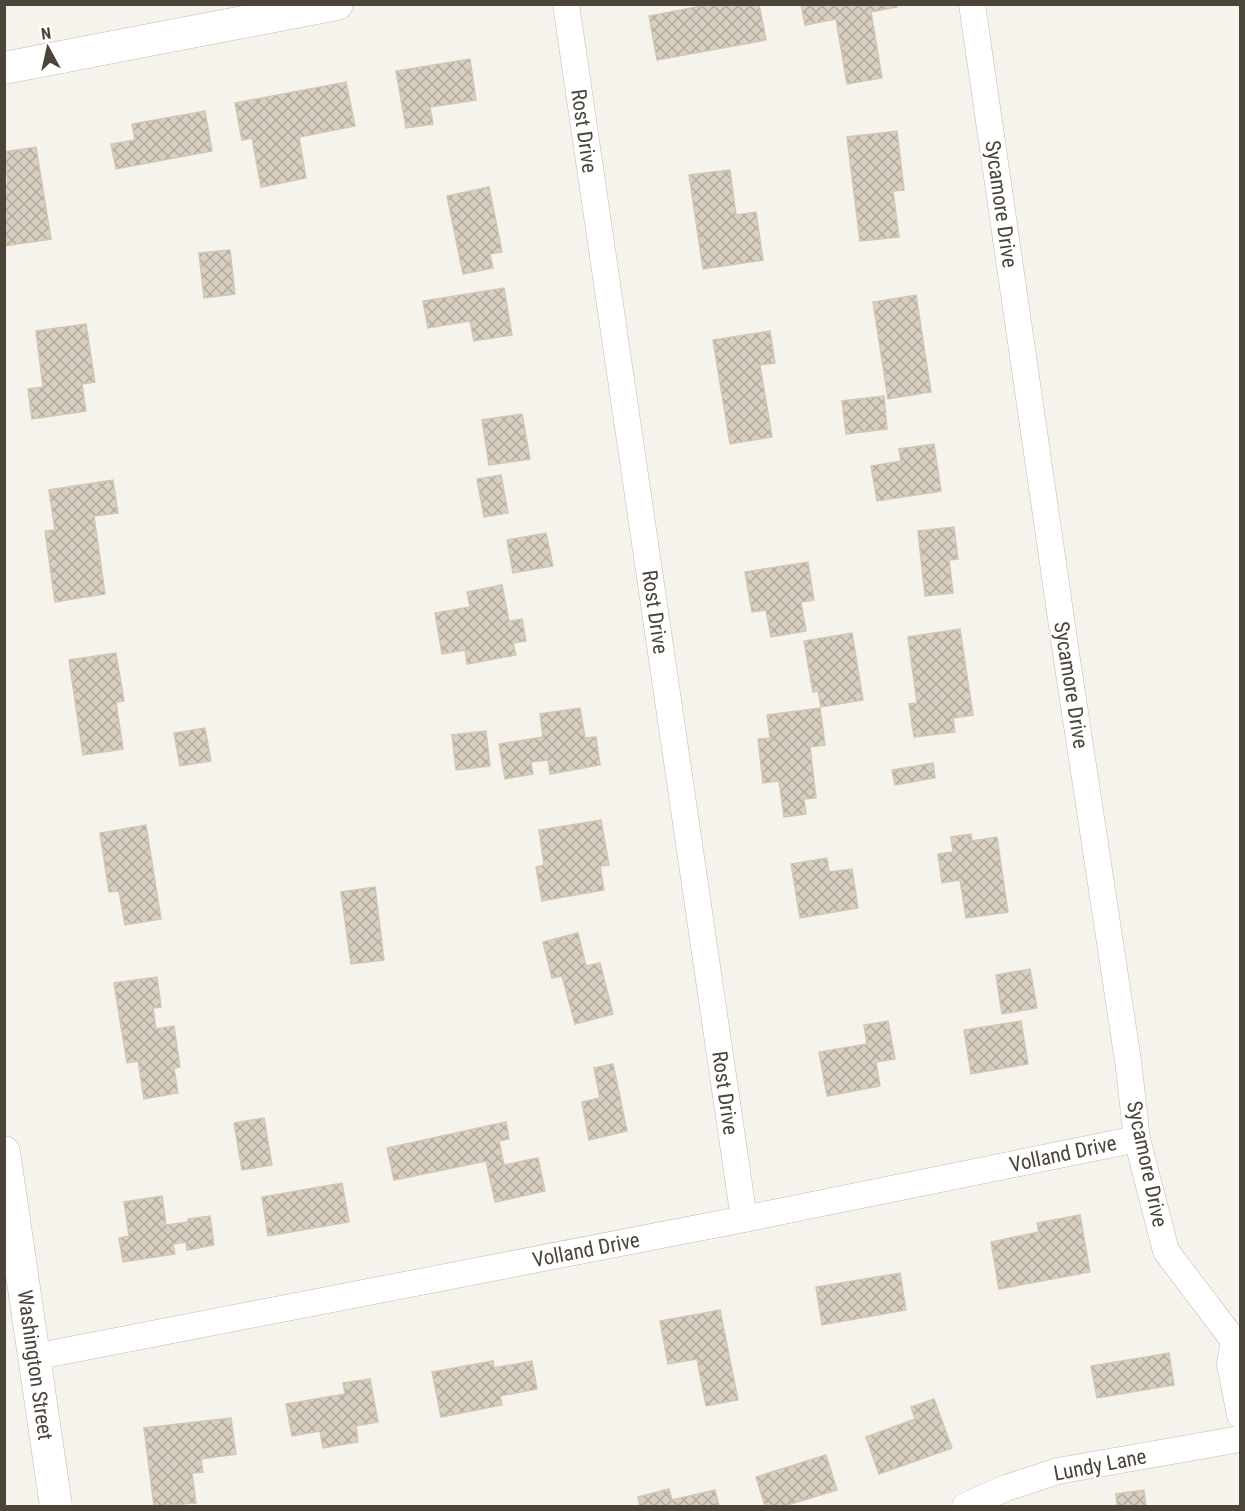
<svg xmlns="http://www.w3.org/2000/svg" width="1245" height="1511" font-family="'Roboto Condensed',sans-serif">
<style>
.building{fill:url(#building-cross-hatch);stroke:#d3c7b4;stroke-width:1.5}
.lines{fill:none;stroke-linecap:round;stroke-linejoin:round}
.minor-casing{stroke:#c2bbae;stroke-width:27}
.tertiary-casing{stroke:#c2bbae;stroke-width:33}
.minor{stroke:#fff;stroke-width:26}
.tertiary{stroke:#fff;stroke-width:32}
.labels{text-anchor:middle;stroke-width:4.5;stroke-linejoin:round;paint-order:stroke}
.street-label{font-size:21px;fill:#4b4439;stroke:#fff}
</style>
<defs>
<pattern id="building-cross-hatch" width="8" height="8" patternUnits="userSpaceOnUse" patternTransform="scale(1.5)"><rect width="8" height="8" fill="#d8cfc1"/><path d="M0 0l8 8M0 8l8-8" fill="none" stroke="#b1aa9e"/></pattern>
</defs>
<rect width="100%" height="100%" fill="#f6f3ec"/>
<g class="building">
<polygon points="712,4 759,4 766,40 657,60 649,16"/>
<polygon points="801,4 896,4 897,7 871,12 882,78 847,84 836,19 805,25"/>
<polygon points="470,59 476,100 430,107 433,124 406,128 396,71"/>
<polygon points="346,82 355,126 299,137 306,178 261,187 252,138 242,140 235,103"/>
<polygon points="205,111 212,151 116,169 111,144 135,140 132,124"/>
<polygon points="897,131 904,190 893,191 899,237 860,241 847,137"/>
<polygon points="36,147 51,239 4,246 4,184 8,184 4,152"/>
<polygon points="730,170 736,215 756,212 763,260 703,269 689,175"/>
<polygon points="489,187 502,252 490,254 493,268 463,274 447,196"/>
<polygon points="230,250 235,294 204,298 199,253"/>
<polygon points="504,288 512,335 474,341 470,321 428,328 423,301"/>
<polygon points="916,295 931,392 888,399 873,302"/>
<polygon points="86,324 95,382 82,384 86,411 32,419 28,389 43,387 36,331"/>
<polygon points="770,331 775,363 760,365 772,437 730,444 713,340"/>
<polygon points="884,396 887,429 846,434 842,401"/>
<polygon points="522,414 530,459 489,465 482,420"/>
<polygon points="934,444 941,491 877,501 871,466 901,461 899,449"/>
<polygon points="501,475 508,513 484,517 477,479"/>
<polygon points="113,480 118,513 94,516 105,594 55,602 45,531 55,530 49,490"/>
<polygon points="954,527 958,559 949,560 953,593 925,596 918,531"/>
<polygon points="546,533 553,566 513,573 507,540"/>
<polygon points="808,562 814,600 801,602 806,631 771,637 766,610 752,612 745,572"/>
<polygon points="502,585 509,621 522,619 526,641 513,643 516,655 467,664 465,650 442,654 435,613 470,607 467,592"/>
<polygon points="960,629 973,715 953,718 955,732 914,737 909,704 917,703 908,637"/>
<polygon points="852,633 863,700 821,707 818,691 813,692 804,641"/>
<polygon points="116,653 124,701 116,702 123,749 83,755 69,660"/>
<polygon points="580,708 585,738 596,737 600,765 550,774 548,760 531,762 533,774 505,779 499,744 543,737 540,714"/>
<polygon points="820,708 825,745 810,747 816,798 804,799 806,814 784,817 779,781 763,783 758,739 770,738 767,715"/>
<polygon points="205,728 211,761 180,766 174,733"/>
<polygon points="486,731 490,766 456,770 452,735"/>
<polygon points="933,763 935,778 895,785 892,770"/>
<polygon points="601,820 609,865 600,866 604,890 542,901 536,867 544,865 539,830"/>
<polygon points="146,825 161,919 125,925 119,891 109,892 100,833"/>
<polygon points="971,834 972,841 997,837 1008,912 966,918 960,880 942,883 938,854 953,852 951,837"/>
<polygon points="827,858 829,872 852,869 858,908 800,918 791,864"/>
<polygon points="375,887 384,960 351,964 341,892"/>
<polygon points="578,933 586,966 600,963 613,1014 575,1024 562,976 552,978 543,942"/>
<polygon points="1030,969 1037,1008 1002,1014 996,975"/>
<polygon points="157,977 161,1007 153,1008 156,1029 174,1026 180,1067 174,1068 178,1093 144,1099 138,1061 127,1063 114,983"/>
<polygon points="888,1021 895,1059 876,1062 880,1086 827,1096 819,1052 867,1044 864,1025"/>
<polygon points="1021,1021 1028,1064 971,1074 964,1030"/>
<polygon points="613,1064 627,1131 589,1140 582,1102 600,1098 594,1068"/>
<polygon points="264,1118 272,1165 242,1170 234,1123"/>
<polygon points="506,1122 509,1139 499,1141 504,1165 538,1158 545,1191 495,1202 486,1161 394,1180 387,1148"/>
<polygon points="342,1183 349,1222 268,1236 262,1197"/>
<polygon points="162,1196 166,1225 188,1222 188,1219 210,1216 214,1245 187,1250 186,1242 173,1244 175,1254 123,1262 119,1238 129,1236 124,1202"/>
<polygon points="1080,1215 1090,1272 999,1289 991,1242 1039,1232 1037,1223"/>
<polygon points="900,1273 906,1310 822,1325 816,1287"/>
<polygon points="720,1310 738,1400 706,1406 697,1359 668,1364 660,1321"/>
<polygon points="1169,1353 1174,1385 1097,1398 1091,1366"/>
<polygon points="493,1361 494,1368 532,1361 537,1389 500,1396 502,1405 441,1417 432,1372"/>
<polygon points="370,1379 378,1422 356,1426 358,1442 323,1448 320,1431 292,1436 286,1404 345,1394 343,1383"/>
<polygon points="934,1399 952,1448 879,1474 866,1437 915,1419 911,1407"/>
<polygon points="231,1418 236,1454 201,1459 203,1472 192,1473 196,1503 154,1506 144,1428"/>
<polygon points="826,1455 837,1490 784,1506 765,1506 756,1477"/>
<polygon points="669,1489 672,1500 715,1490 719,1506 640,1506 638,1497"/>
<polygon points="1144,1490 1146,1506 1117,1506 1116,1494"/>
</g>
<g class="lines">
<g class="minor-casing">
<g id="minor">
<polyline points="566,4 744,1219"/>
<polyline points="972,4 1067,660 1128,1061 1137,1139 1166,1251 1234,1341 1240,1342"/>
<polyline points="1234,1341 1230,1364 1240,1415"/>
<polyline points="34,1357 744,1219 1137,1139"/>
<polyline points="965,1506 1006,1488 1058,1471 1240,1439"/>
</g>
</g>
<g class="tertiary-casing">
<g id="tertiary">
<polyline points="4,68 337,4"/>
<polyline points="4,1152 56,1506"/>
</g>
</g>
<use href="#minor" class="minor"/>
<use href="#tertiary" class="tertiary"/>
</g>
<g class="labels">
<g class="street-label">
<text transform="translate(584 131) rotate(82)" y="7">Rost Drive</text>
<text transform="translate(1001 204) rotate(82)" y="7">Sycamore Drive</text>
<text transform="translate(655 612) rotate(82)" y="7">Rost Drive</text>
<text transform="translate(1071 685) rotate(81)" y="7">Sycamore Drive</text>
<text transform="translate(725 1093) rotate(82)" y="7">Rost Drive</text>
<text transform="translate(1063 1154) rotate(-12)" y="7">Volland Drive</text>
<text transform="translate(1147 1164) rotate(78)" y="7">Sycamore Drive</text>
<text transform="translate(586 1250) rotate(-11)" y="7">Volland Drive</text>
<text transform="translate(35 1365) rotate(82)" y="7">Washington Street</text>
<text transform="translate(1100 1465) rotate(-11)" y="7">Lundy Lane</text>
</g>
</g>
<rect width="1245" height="1511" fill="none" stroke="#4b4439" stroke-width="12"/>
<g transform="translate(48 48) rotate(352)" stroke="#ffffff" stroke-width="4.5" paint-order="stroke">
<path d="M0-4.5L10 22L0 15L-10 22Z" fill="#4b4439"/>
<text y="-9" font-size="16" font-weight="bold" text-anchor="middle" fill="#4b4439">N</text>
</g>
</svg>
